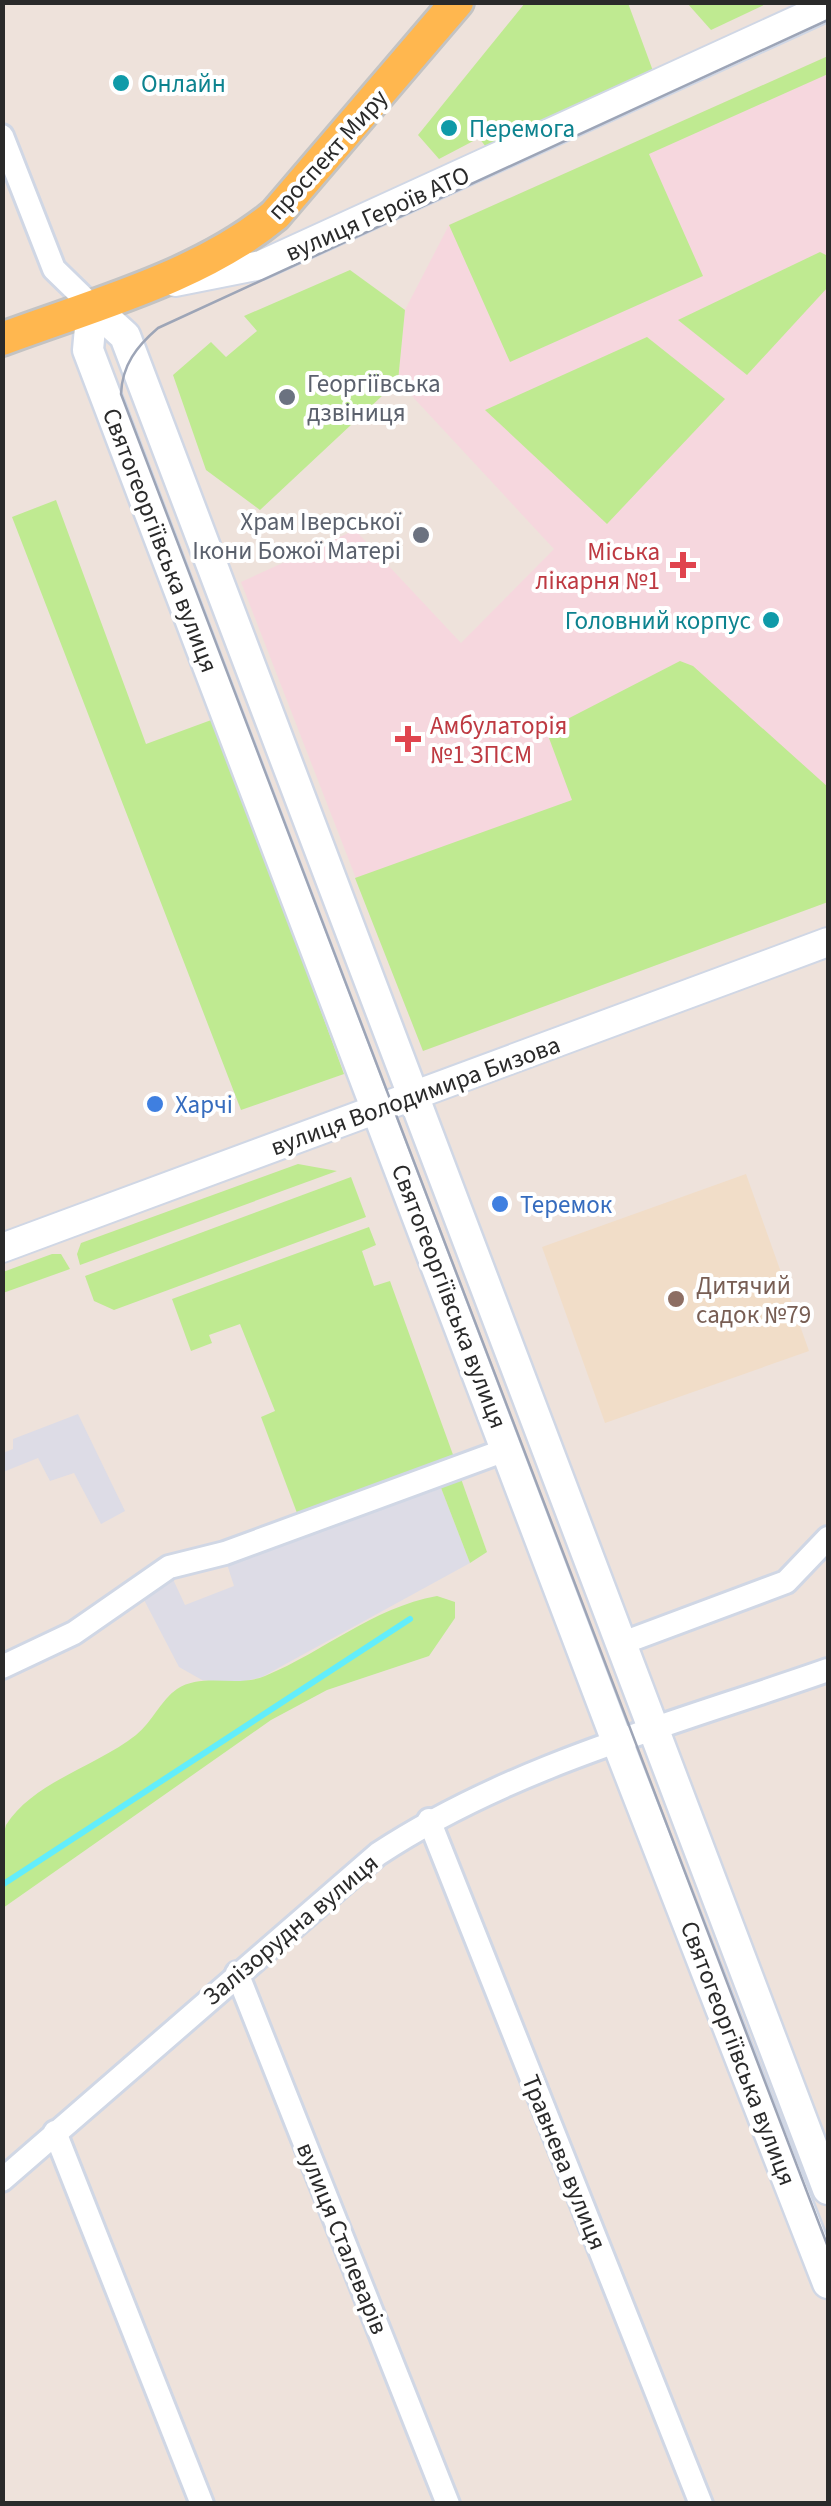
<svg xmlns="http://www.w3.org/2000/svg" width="831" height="2506" font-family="'Source Sans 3',sans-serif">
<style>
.industrial{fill:#dddce6}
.education{fill:#f1ddc8}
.medical{fill:#f6d7de}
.green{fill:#bfea91}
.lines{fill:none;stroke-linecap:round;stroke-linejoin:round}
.stream{stroke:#62edfb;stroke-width:6}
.minor-casing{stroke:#d0d7e5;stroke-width:28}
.tertiary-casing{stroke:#d0d7e5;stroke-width:32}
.secondary-casing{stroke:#d0d7e5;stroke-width:35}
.primary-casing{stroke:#c3c3c3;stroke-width:38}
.minor{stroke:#fff;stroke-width:22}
.tertiary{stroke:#fff;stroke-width:28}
.secondary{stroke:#fff;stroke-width:30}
.primary{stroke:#ffb74f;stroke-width:32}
.tram{stroke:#9da5b7;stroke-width:2.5}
.culture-dot{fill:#0f9aa8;stroke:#fff;stroke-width:4}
.worship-dot{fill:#6b7280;stroke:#fff;stroke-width:4}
.health-dot{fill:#e0444e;stroke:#fff;stroke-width:4}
.shop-dot{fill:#3f7fe0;stroke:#fff;stroke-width:4}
.education-dot{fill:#8d6e63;stroke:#fff;stroke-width:4}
.labels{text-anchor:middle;stroke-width:8;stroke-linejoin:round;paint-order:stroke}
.culture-label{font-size:25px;fill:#0d838f;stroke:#fff;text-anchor:start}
.street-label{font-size:25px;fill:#2a2a2a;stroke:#fff}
.worship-label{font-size:25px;fill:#5b616d;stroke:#fff;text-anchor:start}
.health-label{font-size:25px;fill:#be3a42;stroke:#fff;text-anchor:end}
.shop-label{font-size:25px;fill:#366cbe;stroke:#fff;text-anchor:start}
.education-label{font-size:25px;fill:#785e54;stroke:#fff;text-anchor:start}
</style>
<rect width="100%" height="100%" fill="#eee2db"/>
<g class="industrial">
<polygon points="78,1414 125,1511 101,1524 74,1473 50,1481 38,1458 3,1472 3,1453 13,1449 13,1439"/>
<polygon points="438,1480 470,1563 262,1677 233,1684 202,1680 179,1667 142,1596 172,1577 185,1605 234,1586 225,1558"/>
</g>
<polygon class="education" points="746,1174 809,1351 605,1423 542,1247"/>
<polygon class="medical" points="828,56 828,901 423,1051 241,582 355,530 461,643 554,549 398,381 405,310 449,225"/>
<g class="green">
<polygon points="525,3 628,3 653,71 486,147 479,138 439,159 418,135"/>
<polygon points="687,3 768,3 711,30"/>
<polygon points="828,56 828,74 649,154 703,276 510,362 449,225"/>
<polygon points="820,252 828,256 828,287 747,375 678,320"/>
<polygon points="350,270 405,310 398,381 260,510 206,470 173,375 211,342 226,357 257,331 244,316"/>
<polygon points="647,337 725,399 607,524 485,410"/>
<polygon points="56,500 146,744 214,719 344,1074 241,1110 12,517"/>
<polygon points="680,661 693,666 828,787 828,902 423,1051 355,878 572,800 546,730"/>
<polygon points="298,1164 337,1171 80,1265 77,1254 81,1243"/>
<polygon points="351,1177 366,1217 114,1310 94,1301 85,1276"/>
<polygon points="369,1227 376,1245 362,1251 374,1286 390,1281 456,1463 300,1521 261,1417 275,1411 240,1324 209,1335 212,1343 191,1351 172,1299"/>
<polygon points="52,1254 61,1254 70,1269 3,1293 3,1272"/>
<polygon points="459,1473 487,1552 470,1563 438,1480"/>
<path d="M437,1596L455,1602V1618L429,1656L327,1690L271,1720L3,1908C2,1886 0,1844 6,1825C33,1782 97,1766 136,1735C152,1722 161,1700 177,1689C203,1672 237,1688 265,1676C325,1651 372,1608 437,1596Z"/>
</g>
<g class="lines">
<polyline class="stream" points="2,1885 410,1619"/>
<g class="minor-casing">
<g id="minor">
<polyline points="2,136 54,269 92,306"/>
<polyline points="620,1644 786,1582 828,1538"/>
<polyline points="2,1667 74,1633 169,1567 225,1553 508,1449"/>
<polyline points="429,1820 701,2504"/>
<polyline points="237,1973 448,2504"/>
<polyline points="55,2132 202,2504"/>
<path d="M2,2180L378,1854C513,1765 677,1723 828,1670"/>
</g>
</g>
<g class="tertiary-casing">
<g id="tertiary">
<polyline points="175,282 261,265 828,6"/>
<polyline points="2,1248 828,942"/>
</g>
</g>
<g class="secondary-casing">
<g id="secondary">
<polyline points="92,306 88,350 618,1744 828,2283"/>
<polyline points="92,306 125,336 828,2189"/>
</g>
</g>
<g class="primary-casing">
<path id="primary" d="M2,339C93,305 200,277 275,215L457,2"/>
</g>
<use href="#minor" class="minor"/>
<use href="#tertiary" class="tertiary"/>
<use href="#secondary" class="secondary"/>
<use href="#primary" class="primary"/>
<path class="tram" d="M828,20L158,328C137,346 122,365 121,394L828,2247"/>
</g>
<g class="culture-dot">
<circle cx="121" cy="83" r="10"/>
<circle cx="449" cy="128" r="10"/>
<circle cx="771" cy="620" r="10"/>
</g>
<g class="worship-dot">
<circle cx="287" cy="397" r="10"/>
<circle cx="421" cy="535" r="10"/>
</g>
<g class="health-dot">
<path d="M678 550h10v10h10v10h-10v10h-10v-10h-10v-10h10z"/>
<path d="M403 724h10v10h10v10h-10v10h-10v-10h-10v-10h10z"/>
</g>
<g class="shop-dot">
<circle cx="155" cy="1104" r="10"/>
<circle cx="500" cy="1204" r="10"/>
</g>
<circle class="education-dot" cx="676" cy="1299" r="10"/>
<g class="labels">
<g class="culture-label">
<text x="141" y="92">Онлайн</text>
<text x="469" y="137">Перемога</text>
<text x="751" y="629" text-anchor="end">Головний корпус</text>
</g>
<g class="street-label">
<text transform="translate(327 154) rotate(-48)" y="9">проспект Миру</text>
<text transform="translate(377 213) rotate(-24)" y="9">вулиця Героїв АТО</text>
<text transform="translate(161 540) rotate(69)" y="9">Святогеоргіївська вулиця</text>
<text transform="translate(415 1095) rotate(-20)" y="9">вулиця Володимира Бизова</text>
<text transform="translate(450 1296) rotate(69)" y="9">Святогеоргіївська вулиця</text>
<text transform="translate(290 1929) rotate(-40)" y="9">Залізорудна вулиця</text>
<text transform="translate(739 2053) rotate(69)" y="9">Святогеоргіївська вулиця</text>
<text transform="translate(565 2162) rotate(68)" y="9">Травнева вулиця</text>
<text transform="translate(343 2238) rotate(68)" y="9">вулиця Сталеварів</text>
</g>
<g class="worship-label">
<text x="307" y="392">Георгіївська<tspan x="307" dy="29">дзвіниця</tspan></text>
<text x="401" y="530" text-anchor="end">Храм Іверської<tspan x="401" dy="29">Ікони Божої Матері</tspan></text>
</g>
<g class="health-label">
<text x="660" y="560">Міська<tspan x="660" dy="29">лікарня №1</tspan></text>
<text x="430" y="734" text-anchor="start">Амбулаторія<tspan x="430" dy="29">№1 ЗПСМ</tspan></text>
</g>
<g class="shop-label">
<text x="175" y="1113">Харчі</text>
<text x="520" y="1213">Теремок</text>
</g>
<g class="education-label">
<text x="696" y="1294">Дитячий<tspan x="696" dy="29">садок №79</tspan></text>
</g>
</g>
<rect width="831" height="2506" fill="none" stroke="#2a2a2a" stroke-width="10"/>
</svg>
